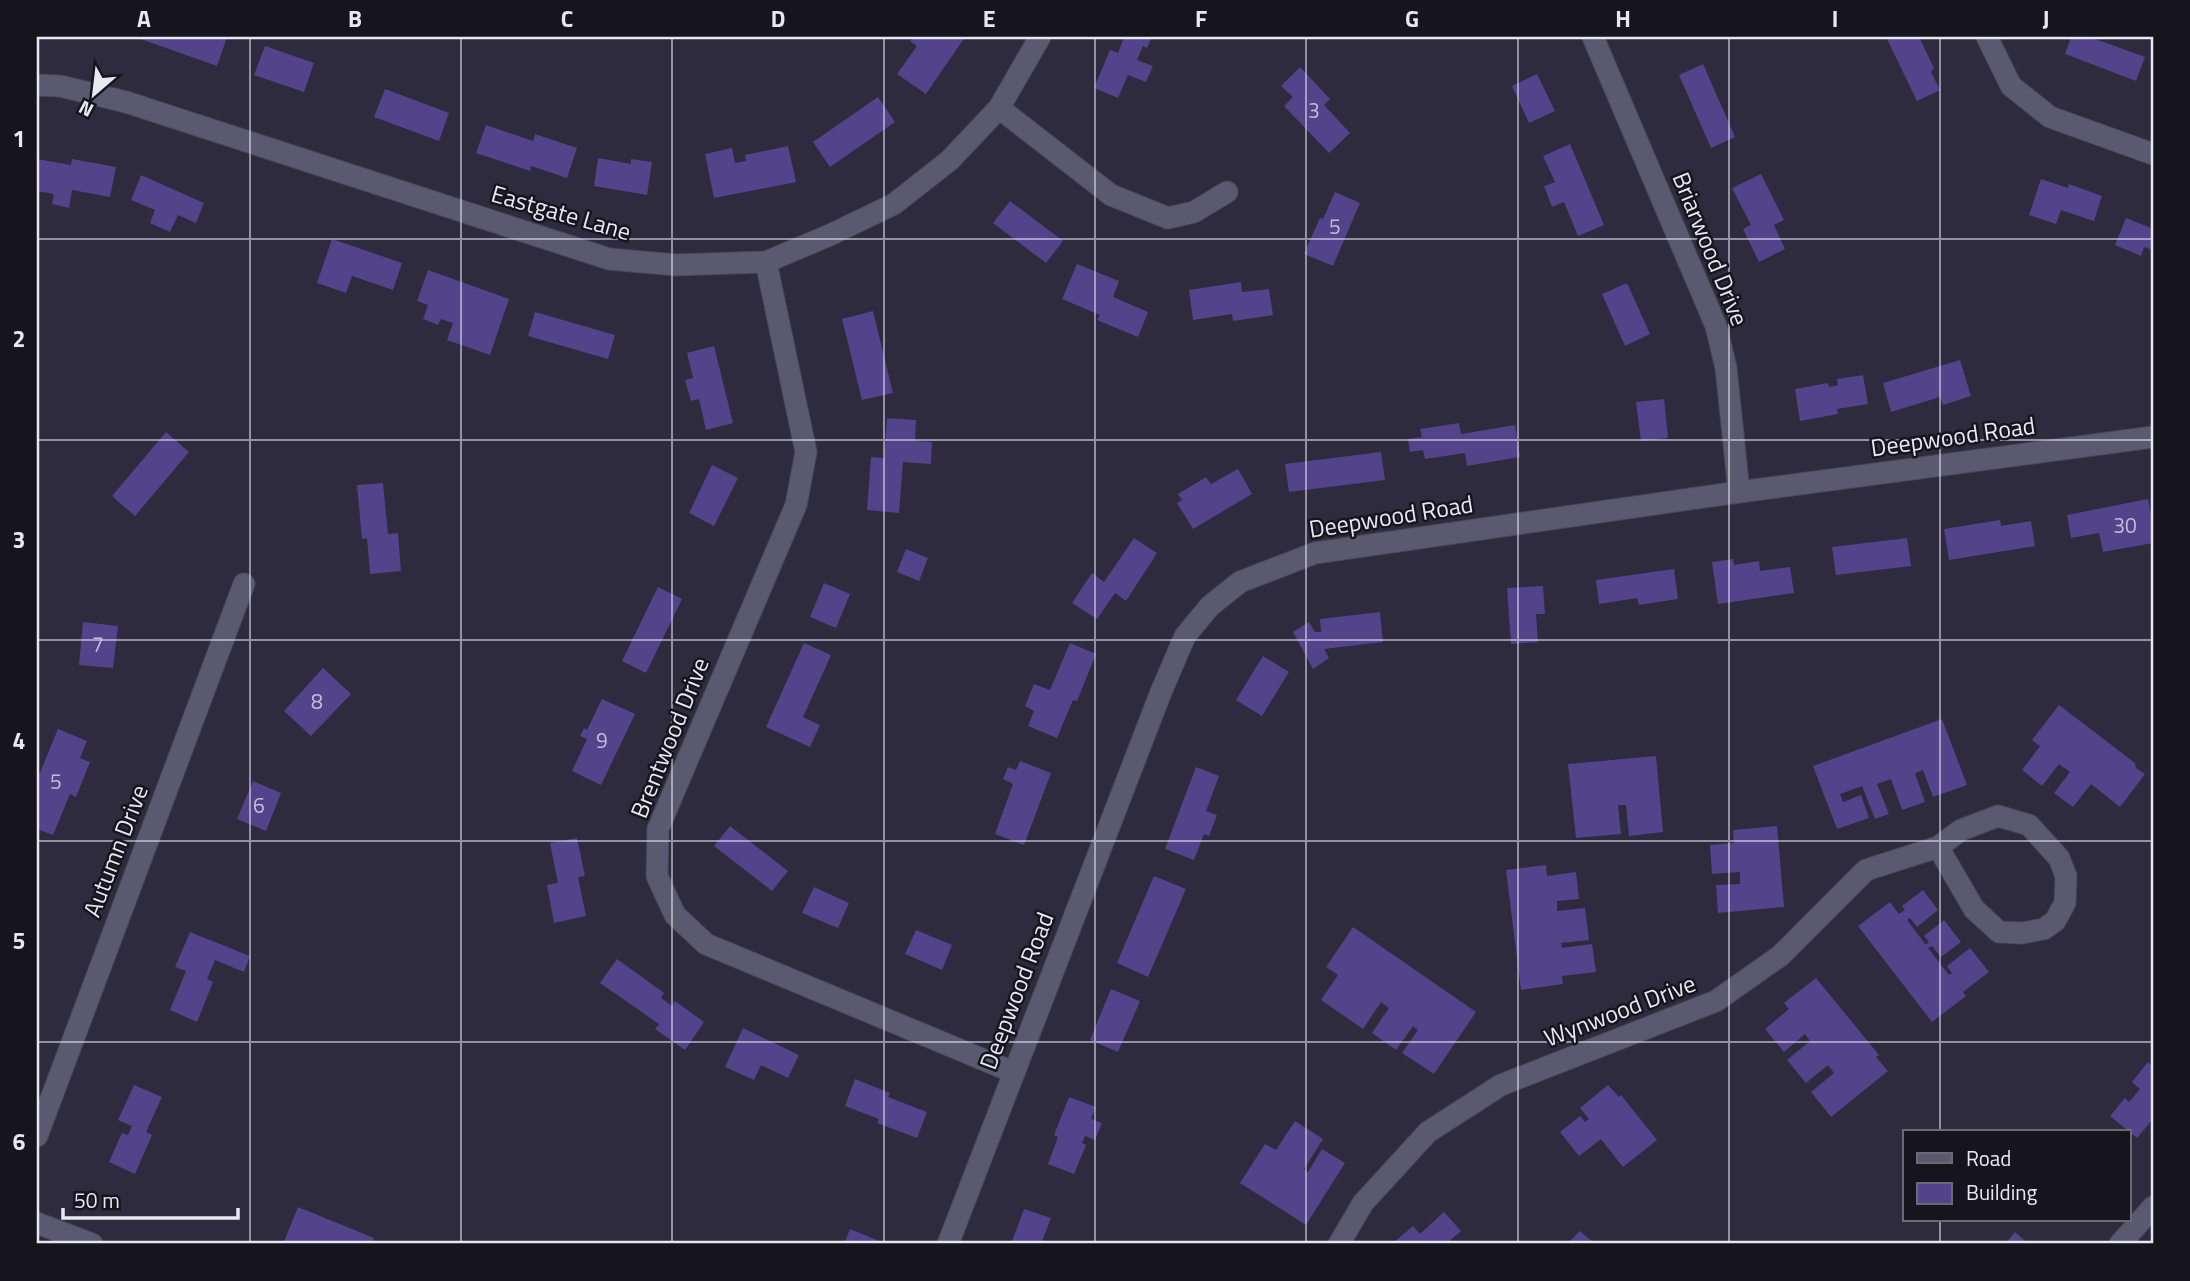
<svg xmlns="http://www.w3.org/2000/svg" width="2190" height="1281" font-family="'Titillium Web',sans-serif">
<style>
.building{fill:#52438a}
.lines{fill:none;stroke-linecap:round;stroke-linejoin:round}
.minor-casing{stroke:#484657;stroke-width:23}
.minor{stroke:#5b596f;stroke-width:21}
.grid{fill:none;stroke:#e8e7f4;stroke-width:2;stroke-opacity:0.55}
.labels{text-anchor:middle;stroke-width:5;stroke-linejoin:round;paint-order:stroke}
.number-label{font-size:21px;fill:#c2beda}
.street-label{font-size:24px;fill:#e8e7f4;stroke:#16151e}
.neatline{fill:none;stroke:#e8e7f4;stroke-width:2.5}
.grid-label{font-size:23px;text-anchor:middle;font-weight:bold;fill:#e8e7f4}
</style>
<rect width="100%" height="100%" fill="#2e2b3f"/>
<g class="building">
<polygon points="135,37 227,37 217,66"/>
<polygon points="914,37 965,37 926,94 897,74 917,46 910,41"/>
<polygon points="1124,37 1152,37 1147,48 1143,46 1137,60 1153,66 1146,82 1128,75 1118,98 1094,88 1110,50 1118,53"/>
<polygon points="1891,37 1919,37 1934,68 1931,72 1940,90 1917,101 1887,39"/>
<polygon points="2071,37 2090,37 2145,57 2136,81 2065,54"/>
<polygon points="265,46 314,63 304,92 254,75"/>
<polygon points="1703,64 1735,137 1711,148 1679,75"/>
<polygon points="1300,67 1330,99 1324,105 1350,133 1329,153 1284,106 1293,97 1281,86"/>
<polygon points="1537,74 1555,111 1529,123 1512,86"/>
<polygon points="385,89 449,113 439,141 374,117"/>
<polygon points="878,97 895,122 830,167 813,142"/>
<polygon points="486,125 533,141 535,134 577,148 567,178 531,166 530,171 476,153"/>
<polygon points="1570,144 1604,225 1578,236 1564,202 1552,207 1544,186 1555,182 1543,156"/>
<polygon points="788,146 796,182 714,198 705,154 732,148 735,163 746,161 745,155"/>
<polygon points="598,158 631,164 631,159 652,162 647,195 594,186"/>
<polygon points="37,159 71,165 72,159 116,167 110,197 72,190 69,208 52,204 54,194 37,191"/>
<polygon points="1761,174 1784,220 1774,225 1785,249 1759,262 1743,229 1751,225 1732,188"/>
<polygon points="141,175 204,203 196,223 178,215 170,232 150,223 155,210 131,200"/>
<polygon points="2041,179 2068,188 2069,184 2102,196 2094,221 2061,210 2056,224 2029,215"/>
<polygon points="1335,192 1360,203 1333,266 1304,254 1320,218 1323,219"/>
<polygon points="1010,201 1063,241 1046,263 993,223"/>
<polygon points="2126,218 2151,228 2153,223 2153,250 2144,247 2141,256 2115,245"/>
<polygon points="332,239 402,263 393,290 352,276 346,293 317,283"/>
<polygon points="1077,264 1119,281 1113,297 1148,312 1138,337 1097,320 1100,315 1062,299"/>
<polygon points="428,270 509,299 490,355 447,340 453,323 441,319 438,325 423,319 428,305 417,301"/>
<polygon points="1241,282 1242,292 1269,289 1273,315 1233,321 1232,314 1193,320 1189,290"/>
<polygon points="1627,283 1650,334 1625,346 1602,294"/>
<polygon points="873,311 893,393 862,400 842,319"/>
<polygon points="535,312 615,335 608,359 528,336"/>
<polygon points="714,346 733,423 706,430 699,399 691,401 685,380 693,378 687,353"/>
<polygon points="1960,360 1971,396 1943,405 1940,397 1891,412 1883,383"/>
<polygon points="1863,375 1868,404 1837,409 1838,414 1800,421 1795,389 1828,383 1829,387 1838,385 1837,379"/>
<polygon points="1664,399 1668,438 1641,441 1636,402"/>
<polygon points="887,418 916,420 915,441 932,442 931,464 903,462 899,513 867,510 871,457 884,458"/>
<polygon points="1459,423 1461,434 1515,425 1520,457 1467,466 1465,453 1425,459 1423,450 1410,452 1408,439 1422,437 1420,429"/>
<polygon points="166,432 189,452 135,516 112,496"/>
<polygon points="1381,452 1385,480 1289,492 1285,464"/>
<polygon points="712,465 738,478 714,526 689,513"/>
<polygon points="1238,469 1252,494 1193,529 1177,503 1182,500 1178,494 1206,477 1211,484"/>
<polygon points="383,483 388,534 398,533 401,571 370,574 367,538 362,539 357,485"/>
<polygon points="2148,499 2153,527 2153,543 2103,552 2099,533 2071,538 2067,515"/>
<polygon points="2000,520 2001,526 2031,521 2035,546 1949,560 1944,529"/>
<polygon points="1134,538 1157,553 1126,601 1115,593 1097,619 1072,603 1092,573 1104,582"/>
<polygon points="1907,538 1911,566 1836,575 1832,547"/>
<polygon points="906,549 928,558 919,581 897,572"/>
<polygon points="1733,559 1734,565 1759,561 1760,571 1790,567 1794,593 1718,604 1712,562"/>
<polygon points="1674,569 1678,599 1639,605 1637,598 1599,604 1596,580"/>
<polygon points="824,583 850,594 836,628 810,617"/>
<polygon points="1543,586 1545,614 1536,614 1538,642 1511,644 1507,588"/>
<polygon points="658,587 682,599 646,673 622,661"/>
<polygon points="1380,612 1383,642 1324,649 1329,658 1313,669 1293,632 1309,622 1315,632 1321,632 1320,619"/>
<polygon points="83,622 118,626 113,668 79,665"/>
<polygon points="804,643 831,655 803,717 820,725 810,747 766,727"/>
<polygon points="1070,643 1096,654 1077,701 1073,700 1057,738 1028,726 1034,711 1025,706 1034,684 1050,690"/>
<polygon points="1263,656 1289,672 1262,716 1236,700"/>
<polygon points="323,668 351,694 311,736 284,711"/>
<polygon points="602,699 635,714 601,785 572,771 587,739 580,736 584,728 587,730"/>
<polygon points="2059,705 2135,763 2136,768 2145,774 2120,807 2091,784 2073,807 2054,793 2070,772 2059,764 2042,786 2022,770 2040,746 2032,740"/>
<polygon points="1942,719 1967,785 1933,797 1923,770 1915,773 1925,802 1902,810 1891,779 1877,784 1889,814 1875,819 1862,786 1840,794 1843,802 1861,795 1869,818 1837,829 1813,766"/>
<polygon points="58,729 87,741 80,758 90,762 76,797 70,794 53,835 37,829 37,780"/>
<polygon points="1656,756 1663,832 1629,836 1626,805 1618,805 1621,834 1576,838 1568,764"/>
<polygon points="1020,761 1051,773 1024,845 995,834 1013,784 1003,779 1008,767 1016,770"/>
<polygon points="1196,767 1219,776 1206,811 1217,815 1209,836 1204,834 1194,860 1165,849"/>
<polygon points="253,781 281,793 266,831 237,819"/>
<polygon points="730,826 788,871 772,891 714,846"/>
<polygon points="1777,826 1784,907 1718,913 1716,885 1740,884 1740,872 1712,874 1710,845 1734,843 1733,830"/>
<polygon points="577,838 585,876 578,877 586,916 554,923 547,885 558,883 550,843"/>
<polygon points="1546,865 1547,876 1576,872 1579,899 1557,901 1557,911 1585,908 1589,940 1561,943 1562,948 1592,944 1596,972 1562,976 1563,984 1521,990 1506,870"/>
<polygon points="1154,876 1186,889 1148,977 1117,963"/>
<polygon points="814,887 849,903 838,928 802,913"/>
<polygon points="1923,890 1938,910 1917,927 1910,918 1907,920 1926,945 1929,942 1924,936 1944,920 1961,942 1941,957 1932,946 1928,948 1949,975 1952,973 1947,966 1970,948 1989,972 1963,992 1966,996 1932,1022 1858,926 1890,902 1899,914 1905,910 1902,906"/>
<polygon points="1353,927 1476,1012 1434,1074 1402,1053 1418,1030 1413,1026 1396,1050 1372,1033 1389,1008 1381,1002 1363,1029 1321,1000 1338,975 1326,967"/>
<polygon points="916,930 952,945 942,970 905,954"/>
<polygon points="190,932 250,956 244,972 215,960 207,979 213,982 197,1022 170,1010 186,971 175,967"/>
<polygon points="617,959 664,993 661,998 672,1006 675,1001 704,1022 685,1050 655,1029 659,1024 600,983"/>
<polygon points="1816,978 1879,1055 1876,1057 1888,1071 1831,1117 1811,1092 1834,1073 1828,1065 1806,1083 1787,1060 1810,1041 1805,1034 1784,1052 1765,1029 1789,1009 1784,1003"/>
<polygon points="1111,989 1140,1001 1118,1052 1090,1040"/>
<polygon points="743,1028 799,1055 788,1078 761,1065 754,1080 725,1067"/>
<polygon points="2148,1062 2153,1067 2153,1121 2152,1120 2137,1138 2110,1116 2125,1098 2129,1102 2140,1089 2132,1082"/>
<polygon points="855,1079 890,1093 888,1097 927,1112 917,1138 877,1123 879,1119 845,1106"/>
<polygon points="134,1085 162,1097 146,1132 152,1135 135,1174 109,1162 122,1133 128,1135 132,1126 118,1120"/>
<polygon points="1608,1085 1619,1097 1621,1095 1657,1140 1623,1167 1601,1139 1579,1156 1560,1132 1580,1116 1585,1122 1589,1119 1580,1108"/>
<polygon points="1069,1097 1096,1107 1091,1119 1102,1123 1095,1140 1085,1136 1082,1143 1086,1145 1074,1174 1048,1164 1058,1137 1054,1135"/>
<polygon points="1295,1121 1323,1139 1304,1169 1308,1172 1322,1149 1345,1163 1306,1225 1240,1183 1265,1144 1276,1150"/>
<polygon points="298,1207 374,1238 372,1244 283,1244"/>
<polygon points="1024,1209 1051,1218 1041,1244 1011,1244"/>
<polygon points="1444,1212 1461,1231 1446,1244 1392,1244 1413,1226 1420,1234"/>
<polygon points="850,1229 877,1240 876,1244 844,1244"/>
<polygon points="1580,1231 1595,1244 1567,1244"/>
<polygon points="2015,1232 2029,1244 2005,1244"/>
</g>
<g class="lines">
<g class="minor-casing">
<g id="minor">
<polyline points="1593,37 1716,326 1726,368 1739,492"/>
<polyline points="1987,37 2011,86 2050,117 2153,154"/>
<polyline points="37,85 60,86 126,102 609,259 676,265 766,262 830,235 894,204 950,160 999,108 1040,37"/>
<polyline points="999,108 1111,195 1168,218 1194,212 1227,192"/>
<polyline points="766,262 806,452 796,505 658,829 657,876 675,915 706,944 1013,1072"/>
<polyline points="37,1136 244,584"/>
<polyline points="37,1223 92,1244"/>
<polyline points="948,1244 1161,692 1185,636 1210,606 1240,582 1315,553 1739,492 2153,437"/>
<polyline points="1339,1244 1363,1203 1428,1132 1501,1085 1716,1001 1780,956 1866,870 1938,847 1961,830 1998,816 2029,825 2059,858 2066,876 2065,903 2055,921 2044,929 2022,933 1999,932 1974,909 1938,847"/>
<polyline points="2120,1244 2153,1207"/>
</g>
</g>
<use href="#minor" class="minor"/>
</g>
<path class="grid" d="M250,37V1244M461,37V1244M672,37V1244M884,37V1244M1095,37V1244M1306,37V1244M1518,37V1244M1729,37V1244M1940,37V1132M37,239H2153M37,440H2153M37,640H2153M37,841H2153M37,1042H2153M1940,1220V1244"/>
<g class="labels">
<g class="number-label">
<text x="1314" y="118">3</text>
<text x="1335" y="234">5</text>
<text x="2125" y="533">30</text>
<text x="98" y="652">7</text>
<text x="317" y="709">8</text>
<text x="602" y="748">9</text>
<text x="56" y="789">5</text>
<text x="259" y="813">6</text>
</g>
<g class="street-label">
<text transform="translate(561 213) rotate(16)" y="8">Eastgate Lane</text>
<text transform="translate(1710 249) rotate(68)" y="8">Briarwood Drive</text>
<text transform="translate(1953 437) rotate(-8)" y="8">Deepwood Road</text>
<text transform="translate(1391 517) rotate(-9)" y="8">Deepwood Road</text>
<text transform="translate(670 738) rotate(-68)" y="8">Brentwood Drive</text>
<text transform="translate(116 851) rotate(-69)" y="8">Autumn Drive</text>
<text transform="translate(1017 991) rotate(-69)" y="8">Deepwood Road</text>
<text transform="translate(1620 1011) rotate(-21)" y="8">Wynwood Drive</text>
</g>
</g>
<rect width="2190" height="1281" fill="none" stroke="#16151e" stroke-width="77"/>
<rect x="1903" y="1130" width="228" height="91" fill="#16151e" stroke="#6a6974" stroke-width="2"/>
<rect x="1917" y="1153" width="35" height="10" fill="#5b596f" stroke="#6a6974" stroke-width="2"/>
<text x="1966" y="1166" font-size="21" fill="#e8e7f4">Road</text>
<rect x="1917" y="1183" width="35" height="21" fill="#52438a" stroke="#6a6974" stroke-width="2"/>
<text x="1966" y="1200" font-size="21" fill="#e8e7f4">Building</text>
<g transform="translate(94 94) rotate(208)" stroke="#16151e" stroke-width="5" paint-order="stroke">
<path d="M0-5L12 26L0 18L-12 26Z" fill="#e8e7f4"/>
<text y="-10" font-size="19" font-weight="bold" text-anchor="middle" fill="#e8e7f4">N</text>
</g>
<path d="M63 1208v10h175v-10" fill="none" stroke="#e8e7f4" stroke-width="3.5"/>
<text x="74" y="1208" font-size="21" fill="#e8e7f4" stroke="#16151e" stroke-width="5" paint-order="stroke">50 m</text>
<rect x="38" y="38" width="2114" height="1204" class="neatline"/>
<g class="grid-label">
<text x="144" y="27">A</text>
<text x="355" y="27">B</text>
<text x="567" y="27">C</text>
<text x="778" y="27">D</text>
<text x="989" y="27">E</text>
<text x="1201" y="27">F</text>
<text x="1412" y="27">G</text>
<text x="1623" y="27">H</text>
<text x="1835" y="27">I</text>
<text x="2046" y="27">J</text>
<text x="19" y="147">1</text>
<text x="19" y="347">2</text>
<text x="19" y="548">3</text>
<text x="19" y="749">4</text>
<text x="19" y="949">5</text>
<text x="19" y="1150">6</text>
</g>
</svg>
